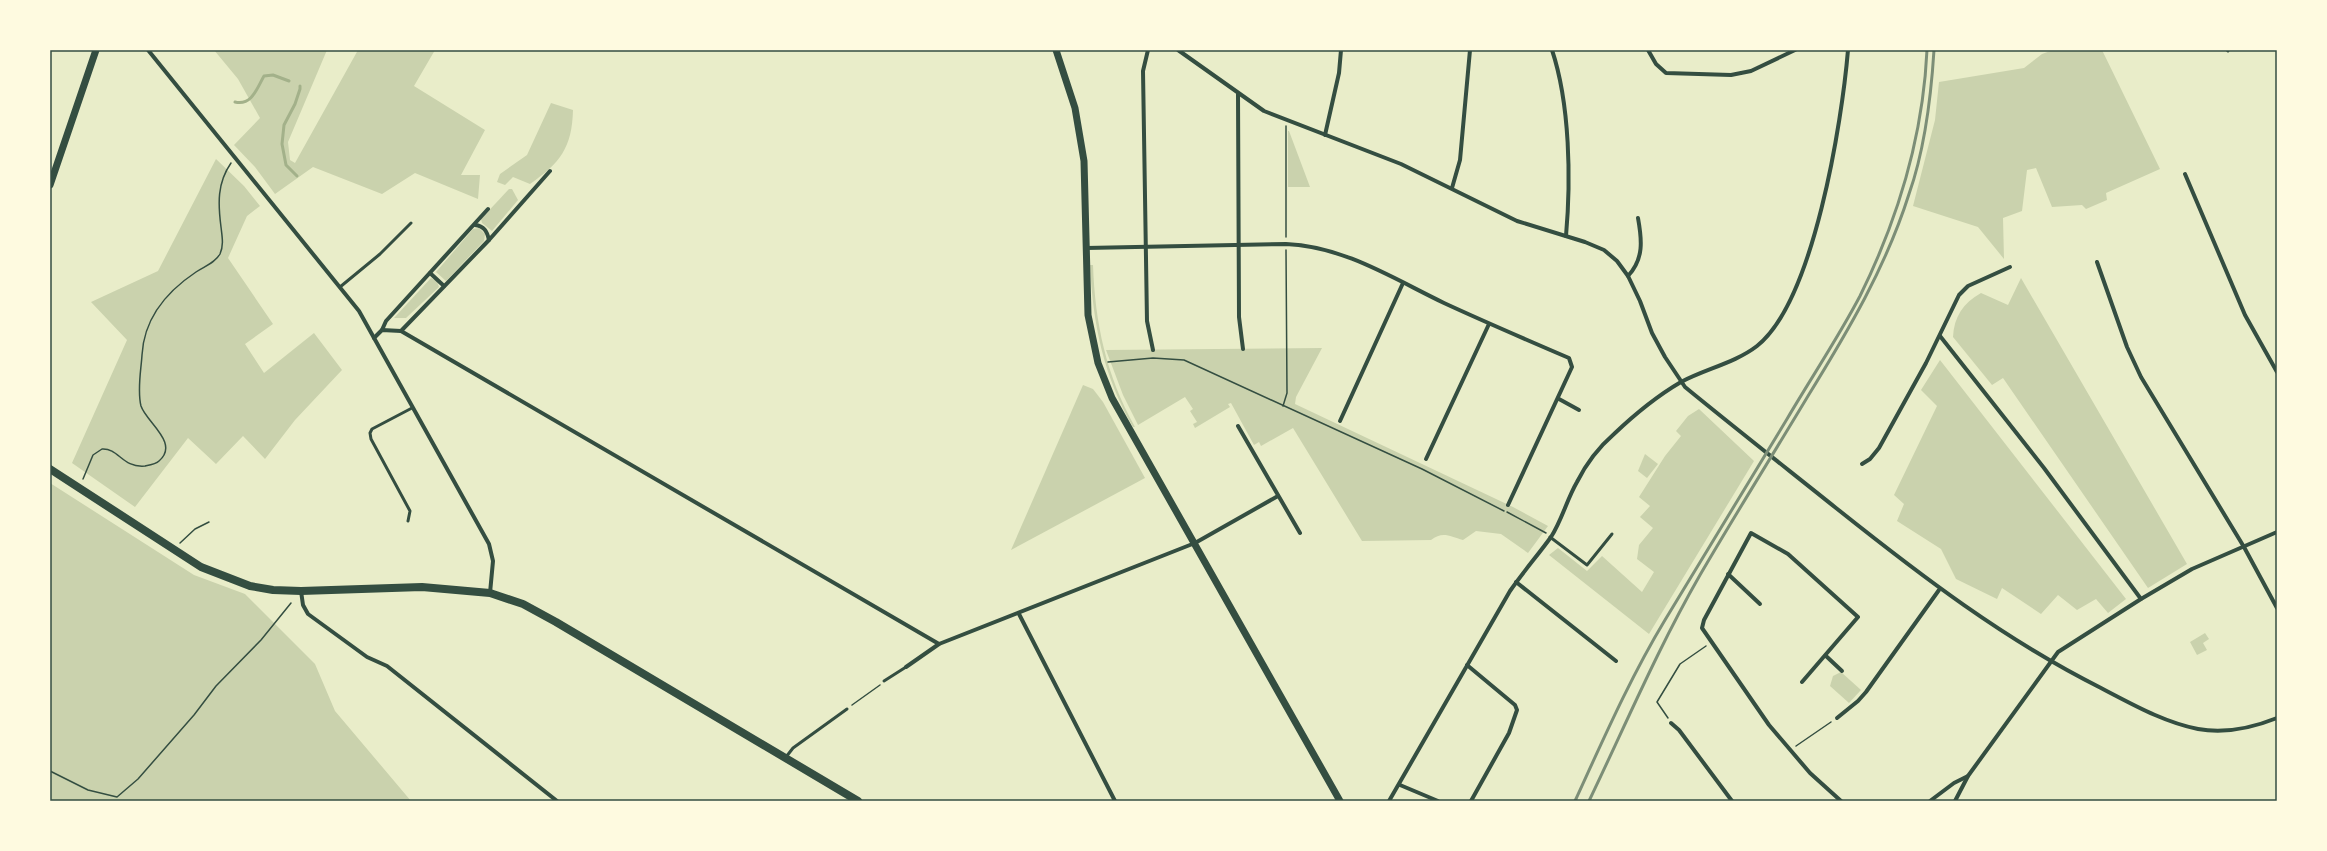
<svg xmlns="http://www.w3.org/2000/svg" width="2327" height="851" font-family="'Space Grotesk',sans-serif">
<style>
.green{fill:#cad2ad}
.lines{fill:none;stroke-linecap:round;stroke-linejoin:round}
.stream{stroke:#a3b18a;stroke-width:3}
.path{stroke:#344e41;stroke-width:1.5}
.service{stroke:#344e41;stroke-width:3}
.minor{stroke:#344e41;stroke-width:4}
.tertiary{stroke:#344e41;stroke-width:7}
.secondary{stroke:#344e41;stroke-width:8}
.rail{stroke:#7c8e77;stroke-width:3}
.neatline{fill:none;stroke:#344e41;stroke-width:1.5}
</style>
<rect width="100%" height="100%" fill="#e9edc9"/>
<g class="green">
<polygon points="214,50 327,50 288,142 290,160 295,163 358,50 435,50 414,86 485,130 461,175 480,175 478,199 415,173 382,194 313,167 275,194 255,167 234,145 260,118 238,79"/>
<polygon points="2053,50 2102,50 2160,169 2106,193 2107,200 2086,209 2082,205 2052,207 2036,168 2027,170 2022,211 2003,218 2004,259 1978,227 1913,206 1935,120 1939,82 2024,68 2042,54"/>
<path d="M551,103L573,110C572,148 560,163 530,184L513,177L505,185L497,182L500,174L527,155Z"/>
<polygon points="1288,131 1289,131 1310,187 1288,187"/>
<polygon points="216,159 244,186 260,206 247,216 228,258 273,324 245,344 264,373 314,333 342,370 295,420 265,459 243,436 216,464 188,438 135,507 72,463 127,340 91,302 158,271"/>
<polygon points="509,189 512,189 518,200 492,231 482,223 481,219"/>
<polygon points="479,228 485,234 484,241 446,281 436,272 473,229"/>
<path d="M1090,265H1093C1095,323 1106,375 1135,427H1133C1103,375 1093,324 1090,265Z"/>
<polygon points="431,278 437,281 439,287 406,318 394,318"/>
<path d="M2021,278L2187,564L2148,588L2003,378L1992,385L1953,337C1954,317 1963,303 1981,293L2008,305Z"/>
<path d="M1322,348L1296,397L1295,404L1513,507L1548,526L1528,553L1501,534L1476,531L1463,540C1450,536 1442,531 1431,540L1362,541L1293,428L1261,446L1259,442L1254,445L1231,403L1228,404L1230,407L1195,428L1193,424L1197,422L1190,411L1193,409L1185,397L1138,425L1123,395L1106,350Z"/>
<polygon points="1940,360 2126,599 2108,613 2096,599 2077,610 2058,595 2041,614 2002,588 1997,599 1956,579 1941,549 1897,521 1904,504 1894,495 1937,406 1921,390"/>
<polygon points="1083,385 1093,389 1103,402 1145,478 1011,550"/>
<polygon points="1699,409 1754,461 1649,634 1549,555 1558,548 1587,571 1602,556 1642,592 1654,572 1637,559 1639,545 1653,528 1640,517 1650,506 1639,497 1665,456 1681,436 1676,431 1688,416"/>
<polygon points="1645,454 1658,464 1647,478 1638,471"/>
<polygon points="50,483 194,575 245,594 315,664 335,711 411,801 50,801"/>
<polygon points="2205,633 2209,639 2203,643 2207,650 2197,655 2190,642"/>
<polygon points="1841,672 1861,690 1849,703 1830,686 1833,676"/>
</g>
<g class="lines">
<g class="stream">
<path d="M235,102C252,106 257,88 264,76L273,75L289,81"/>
<polyline points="297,176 286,165 282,144 284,125 295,104 300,89 300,86"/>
</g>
<g class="path">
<polyline points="1067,50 1068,50"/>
<polyline points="1286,126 1286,237"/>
<polyline points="1108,362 1153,358 1184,360 1422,469 1504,511"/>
<polyline points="1283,406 1287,393 1286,250"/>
<path d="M83,479L93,455L102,449C119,448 122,468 145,466C150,465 156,464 159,461C180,443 146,422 141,406C137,390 141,371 142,355C144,318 166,292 196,272C205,266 215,263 220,254C224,245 222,236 221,227C218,204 217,183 231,163"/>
<polyline points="1507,512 1546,533"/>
<polyline points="180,543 195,529 209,522"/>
<polyline points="852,705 880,685"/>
<polyline points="1668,718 1657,702 1680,664 1706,646"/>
<polyline points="1796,746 1831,722"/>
<polyline points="50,771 88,790 117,797 138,779 194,715 216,686 261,640 291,603"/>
</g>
<g class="service">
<polyline points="2227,50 2228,51"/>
<polyline points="340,287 380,254 411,223"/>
<polyline points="408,521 410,511 371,439 370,433 372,429 412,408"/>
<polyline points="1550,537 1587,565 1612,534"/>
<polyline points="884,681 906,667"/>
<polyline points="786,757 793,748 847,709"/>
</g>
<g class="minor">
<polyline points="148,50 359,311 489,544 493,561 490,593"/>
<polyline points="1148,50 1143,71 1147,321 1153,350"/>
<path d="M1178,50L1264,111L1401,164L1517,221L1585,242L1604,250L1617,261L1628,276L1640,301L1652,333L1665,357L1685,387C1735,428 1786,468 1836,508C1920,575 2005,640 2101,688C2132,704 2163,722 2198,729C2225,734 2252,728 2277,718"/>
<path d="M1552,50C1570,104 1571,180 1566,236"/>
<polyline points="1648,50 1656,64 1666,73 1731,75 1751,71 1795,50"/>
<polyline points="1238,94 1239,317 1243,349"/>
<polyline points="1325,135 1339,73 1341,50"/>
<polyline points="2185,174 2245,315 2277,372"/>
<polyline points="1452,188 1460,160 1470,50"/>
<path d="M475,225C484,226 487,231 489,240"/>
<path d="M1086,248L1286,244C1343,246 1394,279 1444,303C1485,322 1527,340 1569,358L1572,367L1508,505"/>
<polyline points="2097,262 2127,347 2141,377 2244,547 2277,608"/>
<polyline points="430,273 444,286"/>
<path d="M1628,276C1644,259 1642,240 1638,218"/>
<polyline points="382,330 386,321 488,209"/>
<polyline points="401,331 489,240 550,171"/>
<polyline points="1940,336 2044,468 2141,599"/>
<polyline points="374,338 382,330 401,331 939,644"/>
<polyline points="1559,399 1579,410"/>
<polyline points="1340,421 1403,283"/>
<polyline points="1238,426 1300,533"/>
<polyline points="1426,459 1489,324"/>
<polyline points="1862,464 1870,459 1879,448 1926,363 1959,295 1968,286 2010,267"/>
<polyline points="1728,574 1760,604"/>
<polyline points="1516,582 1616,661"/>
<polyline points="301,591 303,605 308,614 367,657 387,666 557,801"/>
<polyline points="1019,614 1115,801"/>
<polyline points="1826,656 1842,671"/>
<polyline points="1467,665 1515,705 1517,710 1509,733 1471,801"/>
<polyline points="906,667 939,644 1195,543 1278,496"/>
<polyline points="1802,682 1858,617 1788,554 1751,533 1704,620 1702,628 1769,725 1810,773 1841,801"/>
<polyline points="1837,718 1858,701 1866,692 1939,590"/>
<polyline points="1671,723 1679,730 1732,801"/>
<polyline points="1400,785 1438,801"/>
<path d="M1389,801L1510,591C1523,572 1538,555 1551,537C1562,520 1567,499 1577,482C1586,464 1599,447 1614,434C1634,415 1657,396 1681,382C1705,369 1735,363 1757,346C1814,301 1842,121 1848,50"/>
<polyline points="1930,801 1954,783 1968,776"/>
<polyline points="1955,801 1968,776 2058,652 2141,599 2192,569 2277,532"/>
</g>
<g class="tertiary">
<polyline points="1056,50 1075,108 1084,161 1088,315 1098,363 1112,398 1340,801"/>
<polyline points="50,185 96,50"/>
</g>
<polyline class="secondary" points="50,469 201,567 250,586 273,590 301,591 422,587 490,593 523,604 556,622 858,801"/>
<g class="rail">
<path d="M1575,801C1603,740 1630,678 1665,620C1705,553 1746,486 1787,419C1811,378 1838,338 1860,296C1898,219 1923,136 1927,50"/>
<path d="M1589,801C1625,726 1658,648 1700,575C1735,515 1772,456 1808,396C1848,331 1886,267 1909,194C1925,149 1931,98 1934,50"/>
</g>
</g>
<rect width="2327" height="851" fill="none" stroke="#fefae0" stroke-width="102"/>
<rect x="51" y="51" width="2225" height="749" class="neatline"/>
</svg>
